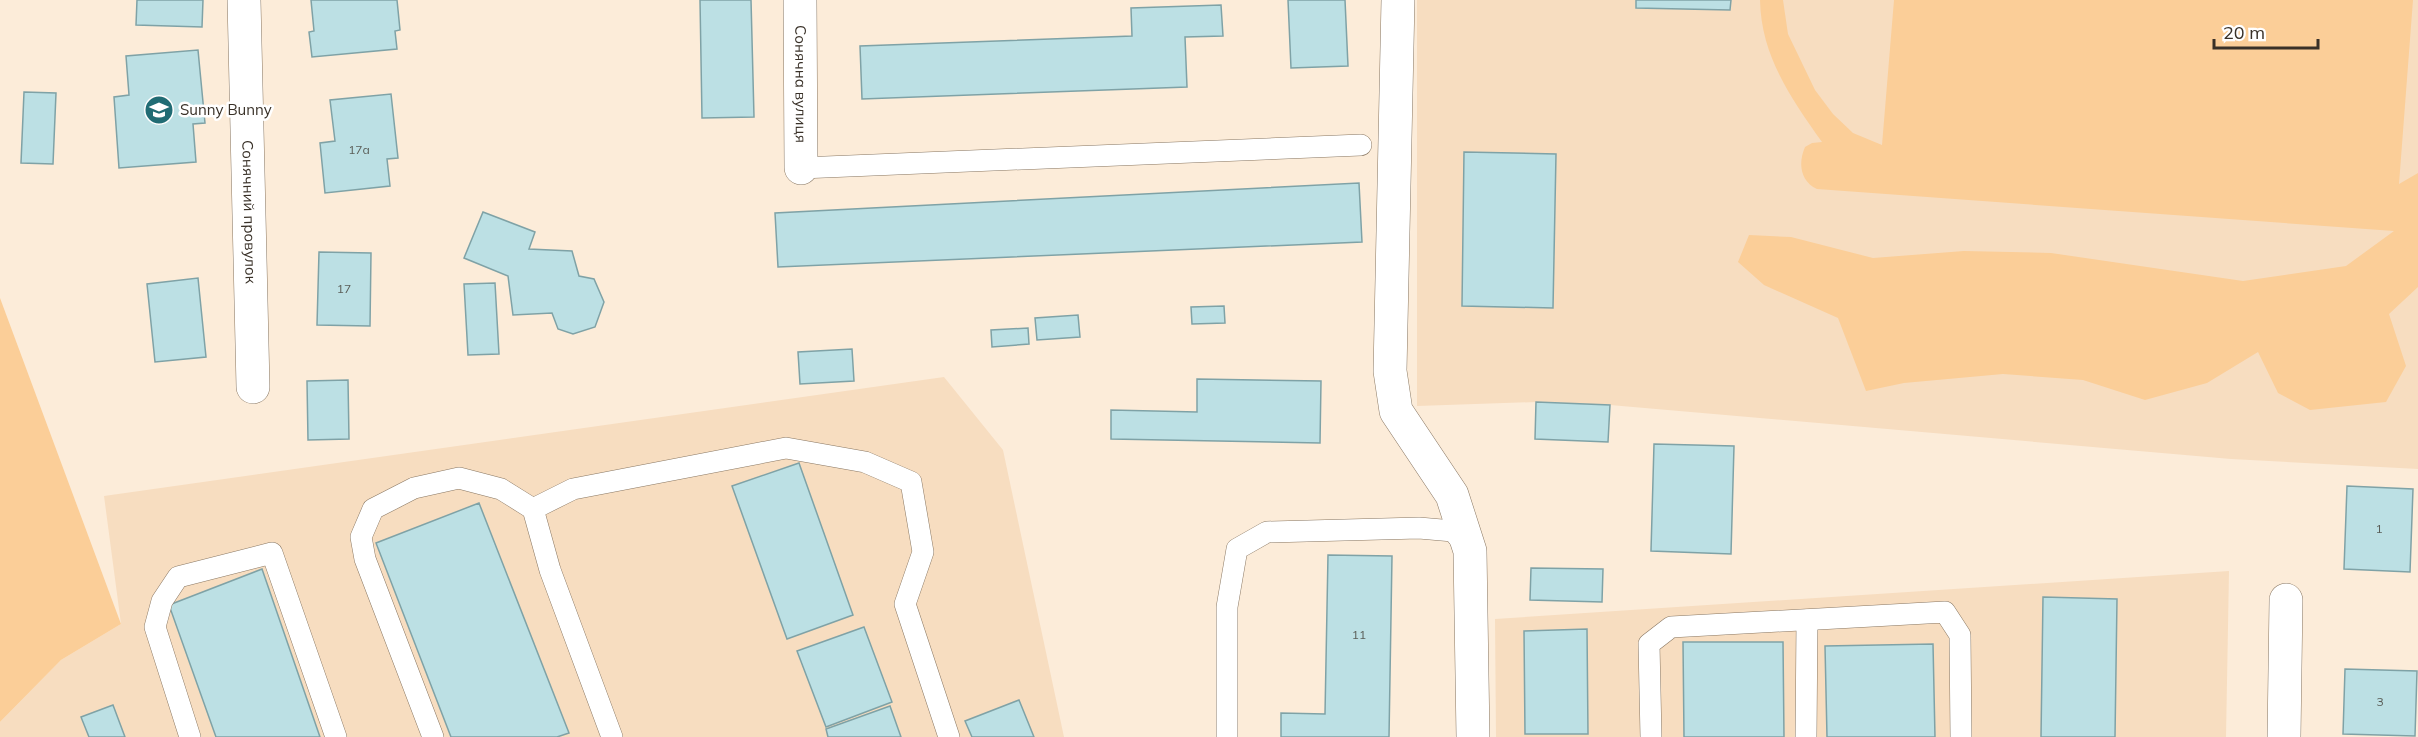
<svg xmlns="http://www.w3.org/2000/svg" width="2418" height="737" font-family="Mulish,sans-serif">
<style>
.built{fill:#f7ddc0}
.green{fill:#fbce98}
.building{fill:#bce0e4;stroke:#7fa2a6;stroke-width:1.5}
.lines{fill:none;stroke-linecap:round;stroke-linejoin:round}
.lane-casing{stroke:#897762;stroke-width:22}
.street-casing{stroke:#897762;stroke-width:34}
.lane{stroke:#fff;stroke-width:21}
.street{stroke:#fff;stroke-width:33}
.labels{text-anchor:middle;stroke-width:5;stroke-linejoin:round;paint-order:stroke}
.number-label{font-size:12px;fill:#5a5d57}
.street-label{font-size:15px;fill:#393128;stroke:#fff}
.poi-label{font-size:15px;fill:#393128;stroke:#fff;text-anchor:start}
</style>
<rect width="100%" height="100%" fill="#fcecd9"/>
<g class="built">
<polygon points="1417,0 2418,0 2418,469 2231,459 1610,405 1536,402 1417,406"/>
<polygon points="944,377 1003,450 1064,737 0,737 0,722 61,660 121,624 104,496"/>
<polygon points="2229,571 2226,737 1496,737 1495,619"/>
</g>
<g class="green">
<path d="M1760,0H1783L1788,34L1815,90L1833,114L1853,133L1882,145L1894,0H2413L2399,184L2418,173V287L2389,314L2406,366L2386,402L2310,410L2278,393L2258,352L2207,383L2145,400L2083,380L2003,374L1904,383L1866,391L1838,318L1764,285L1738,262L1749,235L1791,237L1873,258L1964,251L2051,253L2243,281L2346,266L2394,231L1817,189C1800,181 1798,163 1805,147L1812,143L1822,142C1791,98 1761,56 1760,0Z"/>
<polygon points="0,298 121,624 61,660 0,722"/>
</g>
<g class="building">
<polygon points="137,0 203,0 202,27 136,25"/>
<polygon points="311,0 397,0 400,30 395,31 397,49 312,57 309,32 314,31"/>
<polygon points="700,0 751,0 754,117 702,118"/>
<polygon points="1288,0 1345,0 1348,66 1291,68"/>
<polygon points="1636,0 1731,0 1730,10 1636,8"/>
<polygon points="1221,5 1223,36 1185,37 1187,87 862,99 860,46 1132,36 1131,8"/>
<polygon points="198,50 205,123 193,124 196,162 119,168 114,97 129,95 126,56"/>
<polygon points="24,92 56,93 53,164 21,163"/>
<polygon points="391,94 398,158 387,159 390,186 325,193 320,143 335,141 330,100"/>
<polygon points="1464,152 1556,154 1553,308 1462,306"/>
<polygon points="1359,183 1362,242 778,267 775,213"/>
<polygon points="483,212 535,232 529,249 572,251 579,276 594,279 604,302 595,327 573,334 558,329 552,313 513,315 508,276 464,258"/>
<polygon points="319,252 371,253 370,326 317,325"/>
<polygon points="198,278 206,357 155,362 147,284"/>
<polygon points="495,283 499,354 468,355 464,284"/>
<polygon points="1224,306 1225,323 1192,324 1191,307"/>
<polygon points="1078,315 1080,337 1037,340 1035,318"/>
<polygon points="1028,328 1029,344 992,347 991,330"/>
<polygon points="852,349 854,381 800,384 798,352"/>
<polygon points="1197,379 1321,381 1320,443 1111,439 1111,410 1197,412"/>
<polygon points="348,380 349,439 308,440 307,381"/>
<polygon points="1536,402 1610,405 1608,442 1535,439"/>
<polygon points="1654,444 1734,446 1731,554 1651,551"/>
<polygon points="799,463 853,615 787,639 732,486"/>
<polygon points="2347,486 2413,489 2410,572 2344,569"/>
<polygon points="479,503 569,733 557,737 451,737 376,543"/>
<polygon points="1328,555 1392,556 1389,737 1281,737 1281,713 1325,714"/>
<polygon points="1531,568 1603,569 1602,602 1530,600"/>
<polygon points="262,569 320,737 216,737 169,605"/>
<polygon points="2043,597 2117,599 2115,737 2041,737"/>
<polygon points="864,627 892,702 826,727 797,651"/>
<polygon points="1587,629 1588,734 1525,734 1524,631"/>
<polygon points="1683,642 1783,642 1784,737 1684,737"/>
<polygon points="1933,644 1935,737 1827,737 1825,646"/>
<polygon points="2345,669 2417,671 2415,736 2343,734"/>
<polygon points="1019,700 1034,737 972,737 965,721"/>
<polygon points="113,705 125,737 89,737 81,717"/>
<polygon points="890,706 901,737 828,737 826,729"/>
</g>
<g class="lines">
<g class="lane-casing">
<g id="lane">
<polyline points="801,168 1361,145"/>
<polyline points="190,737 155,627 162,601 178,577 272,553 336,737"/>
<polyline points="433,737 365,559 361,537 373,509 414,488 459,478 501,489 533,509"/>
<polyline points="612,737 550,570 533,509 573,489 786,448 865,462 911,482 923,552 905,604 949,737"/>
<polyline points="1227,737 1227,607 1237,549 1267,532 1419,528 1453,531 1466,546"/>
<polyline points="1651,737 1649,644 1671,627 1945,612 1960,635 1961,737"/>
<polyline points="1806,737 1807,620"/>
</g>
</g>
<g class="street-casing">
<g id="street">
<path id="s1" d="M244,0L253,387"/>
<path id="s2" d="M800,0L801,168"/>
<polyline points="1398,0 1390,371 1396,411 1452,495 1470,551 1473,737"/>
<polyline points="2284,737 2286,600"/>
</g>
</g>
<use href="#lane" class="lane"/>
<use href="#street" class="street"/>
</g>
<defs>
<g id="school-disc" transform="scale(1.5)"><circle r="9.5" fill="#216c74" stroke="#fff"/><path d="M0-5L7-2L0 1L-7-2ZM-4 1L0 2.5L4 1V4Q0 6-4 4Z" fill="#fff"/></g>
</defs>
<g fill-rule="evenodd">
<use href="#school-disc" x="159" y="110"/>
</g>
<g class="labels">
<g class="number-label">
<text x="359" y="154">17а</text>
<text x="344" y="293">17</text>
<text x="2379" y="533">1</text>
<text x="1359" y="639">11</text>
<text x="2380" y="706">3</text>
</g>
<g class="street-label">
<text dy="5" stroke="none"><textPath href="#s2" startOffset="84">Сонячна вулиця</textPath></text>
<text dy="5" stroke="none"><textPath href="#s1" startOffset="212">Сонячний провулок</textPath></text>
</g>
<g class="poi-label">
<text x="180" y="115">Sunny Bunny</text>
</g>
</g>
<path d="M2214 39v9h104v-9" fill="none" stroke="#393128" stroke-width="3"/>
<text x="2223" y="39" font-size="18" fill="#393128" stroke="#ffffff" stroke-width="4.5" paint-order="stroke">20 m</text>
</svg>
